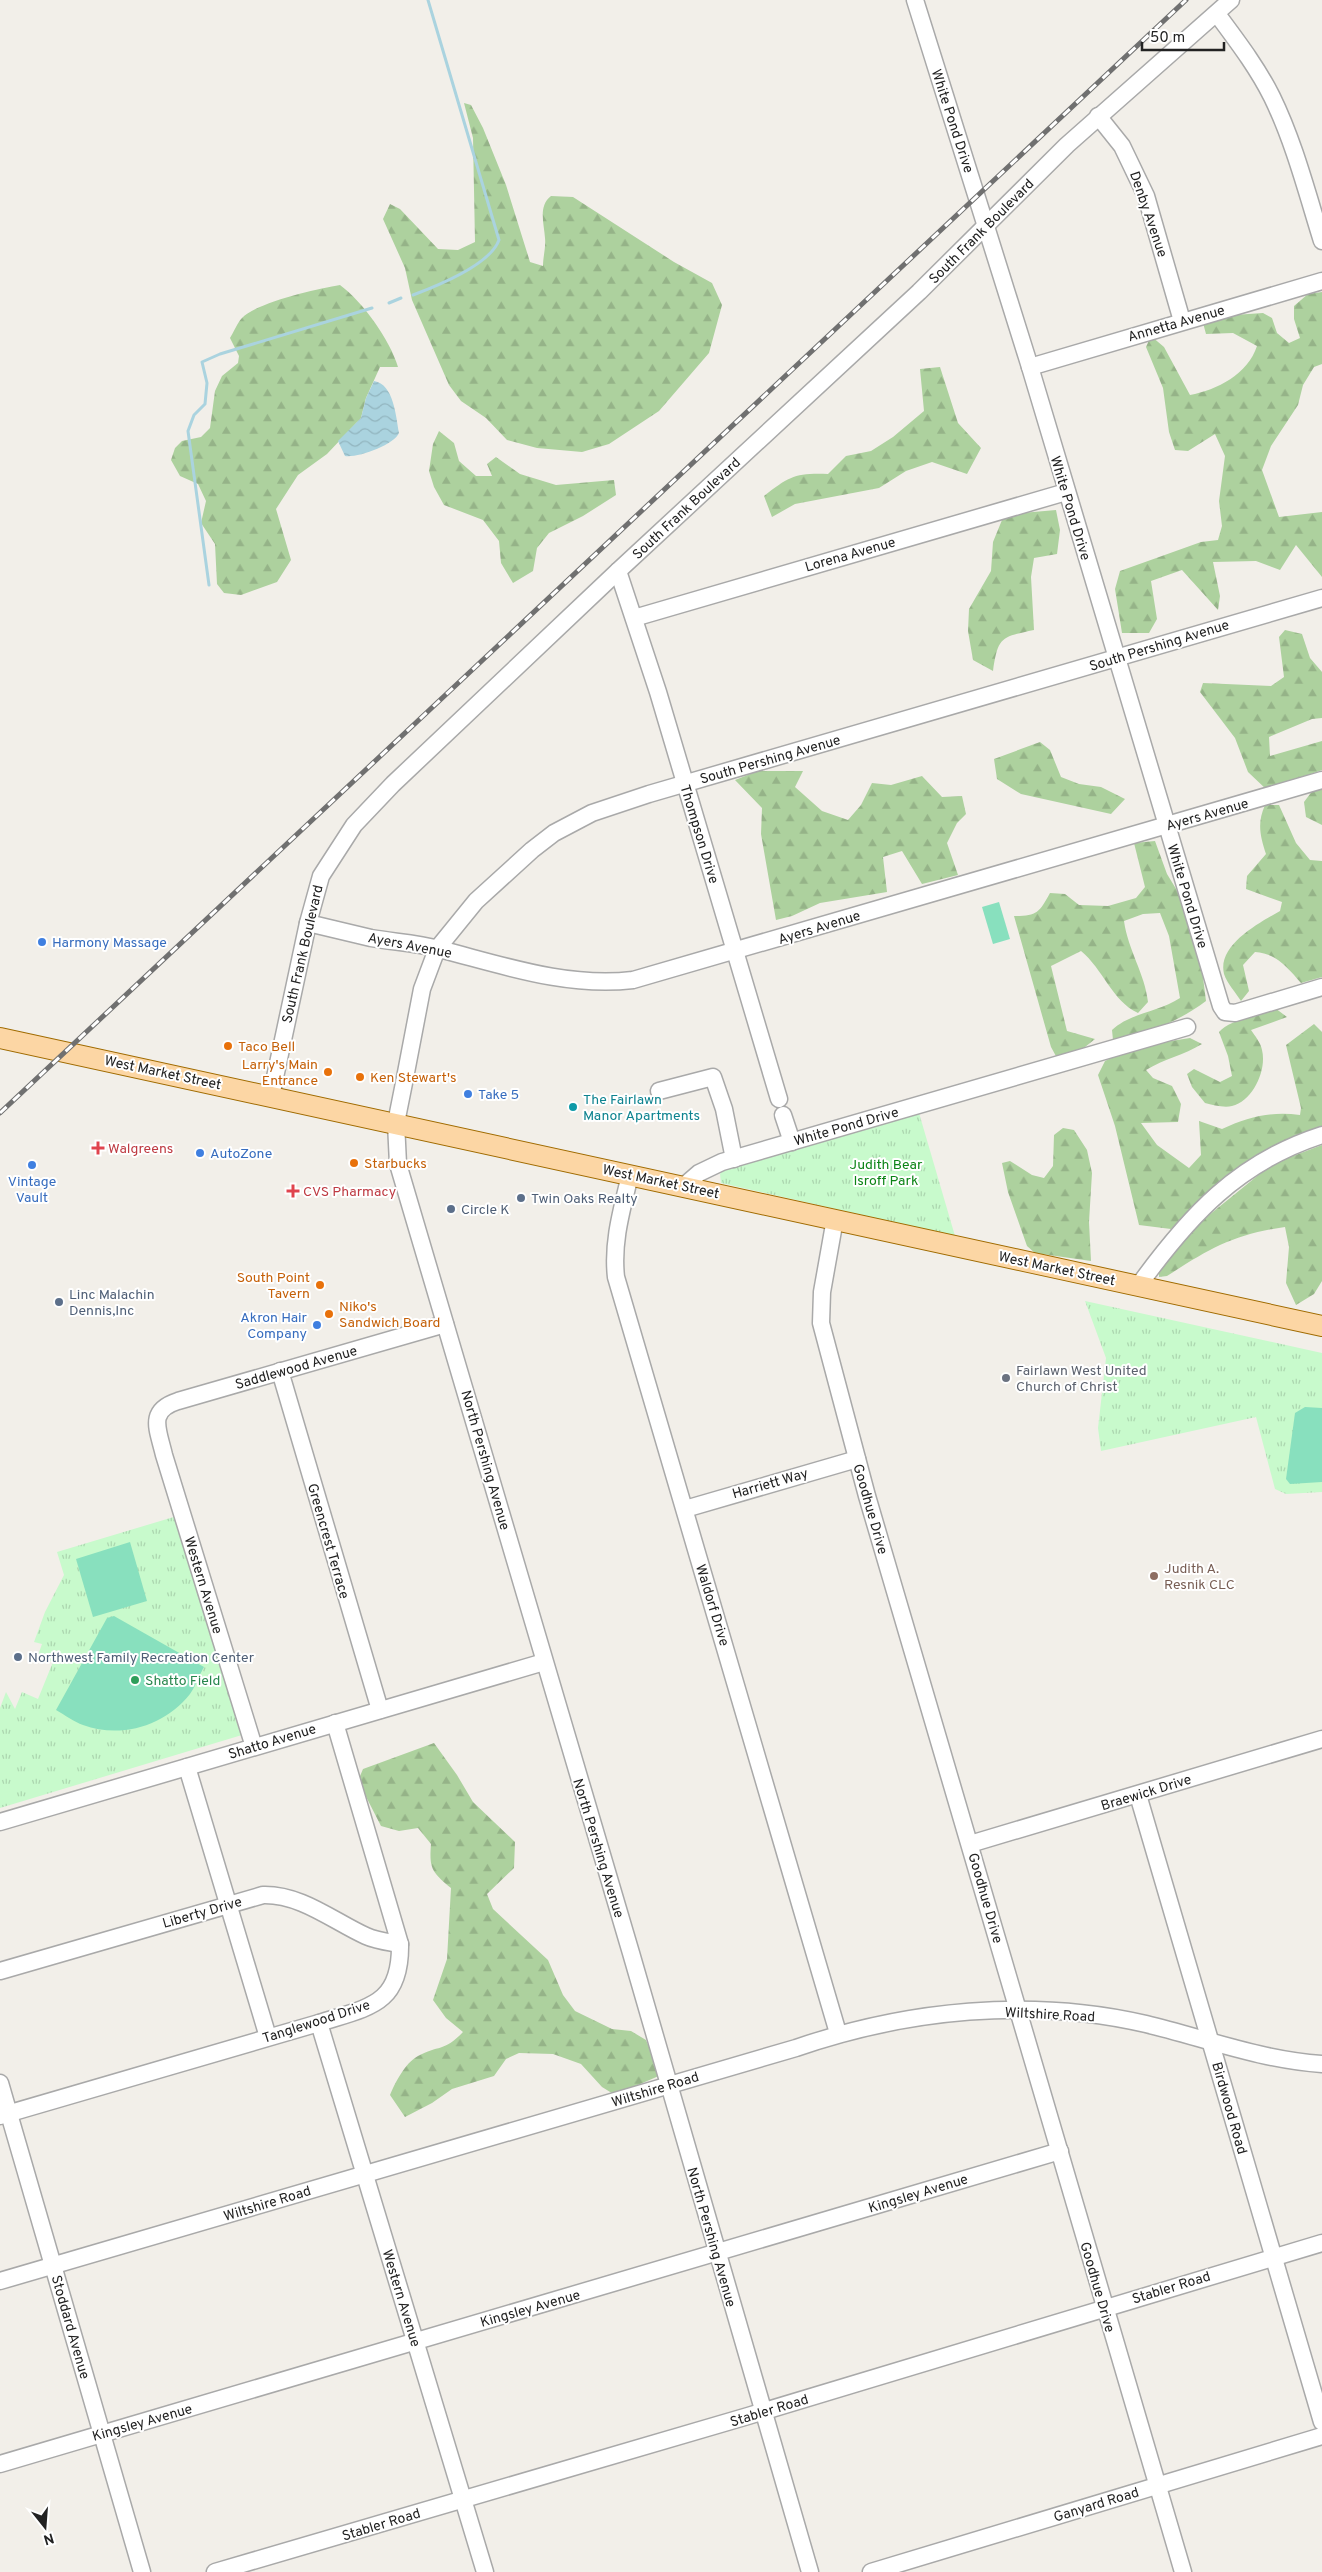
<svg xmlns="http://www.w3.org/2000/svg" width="1322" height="2572" font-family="Overpass,sans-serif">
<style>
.forest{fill:url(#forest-firs)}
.park{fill:url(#park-tufts)}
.pitch{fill:#88e0be}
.water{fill:url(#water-waves)}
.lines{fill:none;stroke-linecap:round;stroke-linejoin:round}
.stream{stroke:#aad3df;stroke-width:3}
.minor-casing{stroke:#a9a9a9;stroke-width:19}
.major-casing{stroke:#a06b00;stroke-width:22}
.minor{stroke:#fff;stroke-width:16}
.major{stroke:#fcd6a4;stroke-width:20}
.rail-casing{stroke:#707070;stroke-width:5}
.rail{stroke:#fff;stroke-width:3;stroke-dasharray:9;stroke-linecap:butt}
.shop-dot{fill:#3f7fe0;stroke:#fff;stroke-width:2}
.food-dot{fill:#e8710a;stroke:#fff;stroke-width:2}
.culture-dot{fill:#0f9aa8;stroke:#fff;stroke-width:2}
.health-dot{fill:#e0444e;stroke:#fff;stroke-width:2}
.service-dot{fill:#5c6f8a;stroke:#fff;stroke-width:2}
.worship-dot{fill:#6b7280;stroke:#fff;stroke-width:2}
.education-dot{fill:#8d6e63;stroke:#fff;stroke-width:2}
.leisure-dot{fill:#2e9e5b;stroke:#fff;stroke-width:2}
.labels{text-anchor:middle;stroke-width:4;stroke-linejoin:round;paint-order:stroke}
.street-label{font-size:14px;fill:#222;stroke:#fff}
.shop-label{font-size:14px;fill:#366cbe;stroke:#fff;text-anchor:start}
.food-label{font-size:14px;fill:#c56008;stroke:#fff;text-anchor:start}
.culture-label{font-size:14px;fill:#0d838f;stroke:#fff;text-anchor:start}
.health-label{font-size:14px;fill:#be3a42;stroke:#fff;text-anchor:start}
.park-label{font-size:14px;fill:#0c8416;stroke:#fff}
.service-label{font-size:14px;fill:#4e5e75;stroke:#fff;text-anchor:start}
.worship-label{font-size:14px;fill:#5b616d;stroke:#fff;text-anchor:start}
.education-label{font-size:14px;fill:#785e54;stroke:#fff;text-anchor:start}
.leisure-label{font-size:14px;fill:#27864d;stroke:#fff;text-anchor:start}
</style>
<defs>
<pattern id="forest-firs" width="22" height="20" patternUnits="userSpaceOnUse" patternTransform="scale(1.25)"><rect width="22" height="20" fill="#add19e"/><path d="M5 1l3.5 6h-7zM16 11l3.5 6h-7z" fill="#95b388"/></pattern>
<pattern id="park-tufts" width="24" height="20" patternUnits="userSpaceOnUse" patternTransform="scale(1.25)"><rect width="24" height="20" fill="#c8facc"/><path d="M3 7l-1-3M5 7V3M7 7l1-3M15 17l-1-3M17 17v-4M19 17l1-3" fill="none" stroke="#acd6af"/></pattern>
<pattern id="water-waves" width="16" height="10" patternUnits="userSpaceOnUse" patternTransform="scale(1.25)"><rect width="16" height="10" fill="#aad3df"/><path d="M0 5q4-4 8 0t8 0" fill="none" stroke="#92b5bf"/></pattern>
</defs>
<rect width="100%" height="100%" fill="#f2efe9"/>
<g class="forest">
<path d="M464,103L471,105L483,128L506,185L530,262L543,266C543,257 546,247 545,238C544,223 538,206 551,196L573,197L674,262L712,283L722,305L709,353L659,411L609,444L582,452L537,448L507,440L486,418L461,401L449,385L412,300L405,268L383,219L390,204L400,209L438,249L458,250L475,242L473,138Z"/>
<path d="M340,285C363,302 390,340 398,367H380L366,398L361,418L327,454L298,475L276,509L291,560L277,582L241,595L224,593L217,584L215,544L201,523L206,501L198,484L180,476L171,460L175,448L182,441L201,437L210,428L215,391L222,376L238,363L239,356L230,338C234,332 237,323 242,318C258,302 317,289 340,285Z"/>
<path d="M1322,292V364L1314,367L1303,385L1298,405L1271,446L1262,470L1279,517L1322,512V577L1296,545L1280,570L1256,561L1213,562L1220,596L1218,610L1182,570L1151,581L1157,619L1149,633H1122L1115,589L1120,571L1201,542L1218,540L1222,526L1219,501L1225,456L1215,434L1188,451L1175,450L1169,432L1163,388L1146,347L1151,336L1164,347L1190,395C1217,390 1248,374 1257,346L1233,333L1206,334L1203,323L1234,315L1263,313L1272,318L1277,333L1289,343L1300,338L1294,319V306L1308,294Z"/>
<path d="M940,367L958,423L981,448L967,474L932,462L906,471L879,488L795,504L772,517L764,496C790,476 795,473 828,474L846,456L871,451L893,437L924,411L920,369Z"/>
<polygon points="439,431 454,443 459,461 476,476 492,476 487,464 496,457 520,474 556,485 614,480 616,495 583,516 549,533 537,548 533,571 513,583 501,563 499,541 483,520 444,505 434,487 429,471 433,444"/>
<path d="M1056,510L1060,530L1057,554L1034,558L1031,577L1034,630C1001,637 998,637 993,671L973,660L968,631L969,609L991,571L993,542L1002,520L1022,513Z"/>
<polygon points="1285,630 1302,634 1310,658 1322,672 1322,718 1312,719 1269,737 1270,756 1322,741 1322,770 1267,790 1248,772 1235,738 1200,692 1203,683 1271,686 1284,677 1279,637"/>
<polygon points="1040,742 1050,750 1061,777 1079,784 1101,787 1125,799 1111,814 1021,794 997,779 994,759"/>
<polygon points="758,771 803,771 795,787 822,811 848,820 861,805 872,783 891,785 922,776 942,797 962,796 966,814 957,823 947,843 958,875 922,884 902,851 883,857 887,892 820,903 792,916 776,920 761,834 762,808 735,780"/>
<polygon points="1313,790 1322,790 1322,825 1306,817 1304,802"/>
<path d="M1265,805H1279L1296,843L1310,860L1322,861V977L1301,983C1288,968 1276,953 1255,952L1243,965L1249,991L1241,1001C1236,993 1227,983 1224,974C1217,945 1259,923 1280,911L1282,902L1246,889L1247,876L1266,854C1260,836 1257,823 1265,805Z"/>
<path d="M1155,841L1167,874L1181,897L1200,954L1206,1001C1181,1020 1145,1036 1113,1040L1112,1030C1130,1013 1159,1012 1180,998L1169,936L1160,913L1143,914L1124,921C1128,950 1145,974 1148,1002L1138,1013C1112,1001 1103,969 1081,951L1051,966L1067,1031L1095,1039L1080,1051L1057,1058L1051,1047L1014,916C1037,916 1039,913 1050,893L1065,894L1079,905L1108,906L1136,898L1145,887L1134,843Z"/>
<path d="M1275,1008L1287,1017L1251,1030C1255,1036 1261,1043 1262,1050C1267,1070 1253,1101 1232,1106C1224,1108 1213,1105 1205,1103L1192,1087L1187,1074L1194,1069L1220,1082L1232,1076L1228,1056L1219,1032C1229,1020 1260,1015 1275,1008Z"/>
<path d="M1314,1024L1322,1032V1131L1262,1157L1226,1176L1171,1229L1139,1225L1115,1126L1098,1075L1105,1061L1133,1047L1190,1038L1202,1044C1184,1055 1164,1059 1146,1070L1153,1078L1172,1086L1181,1104L1178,1122L1141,1123L1157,1145L1189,1168L1201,1155L1199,1121L1222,1129C1248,1117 1271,1111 1300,1115L1301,1108L1286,1045Z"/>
<polygon points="1063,1128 1074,1130 1087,1150 1092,1173 1089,1222 1091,1261 1035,1253 1027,1246 1008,1192 1002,1163 1010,1161 1032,1175 1044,1178 1053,1166 1054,1135"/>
<path d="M1322,1145V1281L1314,1294L1296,1305L1286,1283L1289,1247L1285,1227C1234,1234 1209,1249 1167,1276L1159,1277V1266L1198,1224L1272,1164Z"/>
<path d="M434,1743L457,1775L473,1802L515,1842L514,1868L487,1894L493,1909L548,1960L563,1995L575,2011L612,2029L631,2031L646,2040L661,2075L615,2095L602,2087L581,2064L553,2054L519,2053L506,2059L494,2076L452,2089L432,2103L405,2117L390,2095C395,2083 405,2063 418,2056C438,2045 444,2052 463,2032L446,2018L433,2000L447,1959L451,1888C432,1872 429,1869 431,1844L418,1828L399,1831L381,1826L358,1781L363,1769Z"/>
</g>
<g class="park">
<polygon points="919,1113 955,1236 721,1183 720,1174 724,1169"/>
<polygon points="1085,1301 1322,1353 1322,1492 1286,1494 1275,1489 1256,1417 1101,1451 1098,1428 1106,1358"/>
<polygon points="177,1516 242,1735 0,1808 0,1708 6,1692 15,1709 22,1692 38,1699 53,1662 38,1655 42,1644 34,1642 45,1612 64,1575 57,1552"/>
</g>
<g class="pitch">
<polygon points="999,902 1010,939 993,944 982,907"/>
<polygon points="1305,1407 1322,1408 1322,1482 1290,1484 1286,1479 1295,1413"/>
<polygon points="130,1542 147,1601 93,1617 76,1559"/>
<path d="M114,1616L204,1667C199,1675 196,1686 190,1694C165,1726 121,1739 83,1725C74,1722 65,1715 56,1710L107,1618Z"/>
</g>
<path class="water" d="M374,381C394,384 396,417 399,433C394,445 358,458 345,456L338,441L361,418L366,398Z"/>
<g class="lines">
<g class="stream">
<path d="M413,295C437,286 490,265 499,240L428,0"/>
<polyline points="389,303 401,298"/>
<polyline points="209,585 188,431 194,415 205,404 207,383 202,362 220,354 372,308"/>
</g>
<g class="minor-casing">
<g id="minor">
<polyline points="915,0 1030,367 1221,1006 1225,1012 1235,1013 1322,987"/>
<path d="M1217,14C1237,41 1257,67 1272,97C1294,142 1307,193 1322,241"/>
<polyline points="1098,116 1122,146 1146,196 1182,321"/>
<polyline points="1030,367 1322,281"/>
<polyline points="618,571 658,692 779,1099"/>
<polyline points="634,618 1066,492"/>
<path d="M308,923C329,928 350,933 371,938C394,942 417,943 439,949C502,965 567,988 633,980L1322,780"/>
<polyline points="659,1091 713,1077 724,1109 734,1159"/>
<polyline points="271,1096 308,923 321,876 354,825 393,784 618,571 919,292 1067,145 1231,0"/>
<polyline points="783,1115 792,1142"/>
<path d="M630,1175C622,1209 612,1242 616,1277L838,2033"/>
<polyline points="684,1186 699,1173 722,1162 1187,1027"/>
<polyline points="835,1219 822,1292 821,1323 867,1496 1183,2572"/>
<path d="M1139,1285C1189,1216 1238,1162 1322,1135"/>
<polyline points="280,1371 380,1710"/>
<polyline points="685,1509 857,1459"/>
<path d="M254,1747L164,1455C158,1429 147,1411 178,1401L445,1324"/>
<polyline points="187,1767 268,2037"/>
<polyline points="1138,1795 1322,2422"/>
<polyline points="0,1822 544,1662"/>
<polyline points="970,1844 1322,1739"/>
<path d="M0,1971L263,1895C301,1894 333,1921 366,1936C377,1941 389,1942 400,1944"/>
<polyline points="319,2023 485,2572"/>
<polyline points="0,2083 142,2572"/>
<path d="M0,2116L319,2023C369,2007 401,2005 400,1944L335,1723"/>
<path d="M0,2281L796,2048C906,2010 1031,1997 1146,2024C1204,2038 1261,2060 1322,2064"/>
<polyline points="0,2464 1060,2151"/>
<polyline points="215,2572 748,2416 1322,2243"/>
<polyline points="810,2572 631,1953 398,1164 396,1123 404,1083 422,989 437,949 476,901 532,850 554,833 592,813 649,794 1322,598"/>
<polyline points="871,2572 1322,2436"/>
</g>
</g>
<g class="major-casing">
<polyline id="major" points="0,1038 1322,1326"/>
</g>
<use href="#minor" class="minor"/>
<use href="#major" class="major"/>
<g class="rail-casing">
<polyline id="rail" points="0,1113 1186,0"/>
</g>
<use href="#rail" class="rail"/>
</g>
<g class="shop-dot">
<circle cx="42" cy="942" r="5"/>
<circle cx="468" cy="1094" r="5"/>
<circle cx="200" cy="1153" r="5"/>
<circle cx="32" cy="1165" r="5"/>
<circle cx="317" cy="1325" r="5"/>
</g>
<g class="food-dot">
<circle cx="228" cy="1046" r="5"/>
<circle cx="328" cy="1072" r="5"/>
<circle cx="360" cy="1077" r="5"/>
<circle cx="354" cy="1163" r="5"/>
<circle cx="320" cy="1285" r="5"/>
<circle cx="329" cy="1314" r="5"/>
</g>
<circle class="culture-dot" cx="573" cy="1107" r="5"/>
<g class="health-dot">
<path d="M95.5 1140.5h5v5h5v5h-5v5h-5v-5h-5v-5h5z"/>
<path d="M290.5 1183.5h5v5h5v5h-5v5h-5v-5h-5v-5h5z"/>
</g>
<g class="service-dot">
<circle cx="521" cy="1198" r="5"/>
<circle cx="451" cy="1209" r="5"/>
<circle cx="59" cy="1302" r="5"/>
<circle cx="18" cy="1657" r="5"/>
</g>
<circle class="worship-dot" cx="1006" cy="1378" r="5"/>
<circle class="education-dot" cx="1154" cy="1576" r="5"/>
<circle class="leisure-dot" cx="135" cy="1680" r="5"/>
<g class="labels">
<g class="street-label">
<text transform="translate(953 121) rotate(72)" y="5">White Pond Drive</text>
<text transform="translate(1149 214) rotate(71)" y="5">Denby Avenue</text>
<text transform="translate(981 231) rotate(-45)" y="5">South Frank Boulevard</text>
<text transform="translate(1176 323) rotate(-16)" y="5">Annetta Avenue</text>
<text transform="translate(686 508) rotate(-43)" y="5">South Frank Boulevard</text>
<text transform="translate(1071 508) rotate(73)" y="5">White Pond Drive</text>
<text transform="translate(850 554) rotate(-16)" y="5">Lorena Avenue</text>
<text transform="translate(1159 645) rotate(-17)" y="5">South Pershing Avenue</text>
<text transform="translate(770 759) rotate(-16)" y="5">South Pershing Avenue</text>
<text transform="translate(1207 814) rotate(-16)" y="5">Ayers Avenue</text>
<text transform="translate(700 834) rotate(73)" y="5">Thompson Drive</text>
<text transform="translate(1188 896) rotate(73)" y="5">White Pond Drive</text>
<text transform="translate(819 927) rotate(-17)" y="5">Ayers Avenue</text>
<text transform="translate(410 945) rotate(11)" y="5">Ayers Avenue</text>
<text transform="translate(302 954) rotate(-77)" y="5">South Frank Boulevard</text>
<text transform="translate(163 1072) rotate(12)" y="5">West Market Street</text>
<text transform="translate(846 1126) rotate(-16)" y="5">White Pond Drive</text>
<text transform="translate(661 1181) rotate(12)" y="5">West Market Street</text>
<text transform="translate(1057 1268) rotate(12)" y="5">West Market Street</text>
<text transform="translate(296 1367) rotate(-16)" y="5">Saddlewood Avenue</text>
<text transform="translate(486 1460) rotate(74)" y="5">North Pershing Avenue</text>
<text transform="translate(770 1483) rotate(-16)" y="5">Harriett Way</text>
<text transform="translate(871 1509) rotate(74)" y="5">Goodhue Drive</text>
<text transform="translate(329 1541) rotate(74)" y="5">Greencrest Terrace</text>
<text transform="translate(204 1585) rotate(73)" y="5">Western Avenue</text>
<text transform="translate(713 1605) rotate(73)" y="5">Waldorf Drive</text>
<text transform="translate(272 1741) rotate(-17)" y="5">Shatto Avenue</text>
<text transform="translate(1146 1792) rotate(-17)" y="5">Braewick Drive</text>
<text transform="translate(599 1848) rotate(73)" y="5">North Pershing Avenue</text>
<text transform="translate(986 1898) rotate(74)" y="5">Goodhue Drive</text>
<text transform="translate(202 1912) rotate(-16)" y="5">Liberty Drive</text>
<text transform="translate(1050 2014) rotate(3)" y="5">Wiltshire Road</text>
<text transform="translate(316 2021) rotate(-18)" y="5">Tanglewood Drive</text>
<text transform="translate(655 2089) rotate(-17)" y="5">Wiltshire Road</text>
<text transform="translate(1230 2108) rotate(74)" y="5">Birdwood Road</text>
<text transform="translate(918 2193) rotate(-17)" y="5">Kingsley Avenue</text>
<text transform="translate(267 2203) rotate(-17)" y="5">Wiltshire Road</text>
<text transform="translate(712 2237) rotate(74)" y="5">North Pershing Avenue</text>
<text transform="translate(1098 2287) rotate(74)" y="5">Goodhue Drive</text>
<text transform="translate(1171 2287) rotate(-17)" y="5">Stabler Road</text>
<text transform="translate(402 2298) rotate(73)" y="5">Western Avenue</text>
<text transform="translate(530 2308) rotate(-16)" y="5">Kingsley Avenue</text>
<text transform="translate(71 2327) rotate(74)" y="5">Stoddard Avenue</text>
<text transform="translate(769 2410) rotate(-17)" y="5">Stabler Road</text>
<text transform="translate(142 2422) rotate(-16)" y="5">Kingsley Avenue</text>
<text transform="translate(1096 2504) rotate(-17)" y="5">Ganyard Road</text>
<text transform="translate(381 2524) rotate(-17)" y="5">Stabler Road</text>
</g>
<g class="shop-label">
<text x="52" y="947">Harmony Massage</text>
<text x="478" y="1099">Take 5</text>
<text x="210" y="1158">AutoZone</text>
<text x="32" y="1186" text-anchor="middle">Vintage<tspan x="32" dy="16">Vault</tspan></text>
<text x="307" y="1322" text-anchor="end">Akron Hair<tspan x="307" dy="16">Company</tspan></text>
</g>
<g class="food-label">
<text x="238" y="1051">Taco Bell</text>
<text x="318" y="1069" text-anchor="end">Larry's Main<tspan x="318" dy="16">Entrance</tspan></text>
<text x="370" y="1082">Ken Stewart's</text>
<text x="364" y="1168">Starbucks</text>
<text x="310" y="1282" text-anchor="end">South Point<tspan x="310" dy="16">Tavern</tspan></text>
<text x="339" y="1311">Niko's<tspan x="339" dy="16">Sandwich Board</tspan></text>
</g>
<g class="culture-label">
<text x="583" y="1104">The Fairlawn<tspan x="583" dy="16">Manor Apartments</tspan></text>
</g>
<g class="health-label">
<text x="108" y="1153">Walgreens</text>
<text x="303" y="1196">CVS Pharmacy</text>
</g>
<g class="park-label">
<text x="886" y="1169">Judith Bear<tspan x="886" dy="16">Isroff Park</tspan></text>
</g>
<g class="service-label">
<text x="531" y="1203">Twin Oaks Realty</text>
<text x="461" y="1214">Circle K</text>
<text x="69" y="1299">Linc Malachin<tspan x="69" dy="16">Dennis,Inc</tspan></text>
<text x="28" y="1662">Northwest Family Recreation Center</text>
</g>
<g class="worship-label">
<text x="1016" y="1375">Fairlawn West United<tspan x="1016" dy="16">Church of Christ</tspan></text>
</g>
<g class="education-label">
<text x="1164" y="1573">Judith A.<tspan x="1164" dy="16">Resnik CLC</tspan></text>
</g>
<g class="leisure-label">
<text x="145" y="1685">Shatto Field</text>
</g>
</g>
<g transform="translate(45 2527) rotate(163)" stroke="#ffffff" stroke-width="4" paint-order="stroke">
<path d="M0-4L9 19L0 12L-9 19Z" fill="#222222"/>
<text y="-8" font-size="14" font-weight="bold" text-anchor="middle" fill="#222222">N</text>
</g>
<path d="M1142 42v8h82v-8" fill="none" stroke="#222222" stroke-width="2.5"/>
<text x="1150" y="42" font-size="15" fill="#222222" stroke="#ffffff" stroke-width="4" paint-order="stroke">50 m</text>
</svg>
